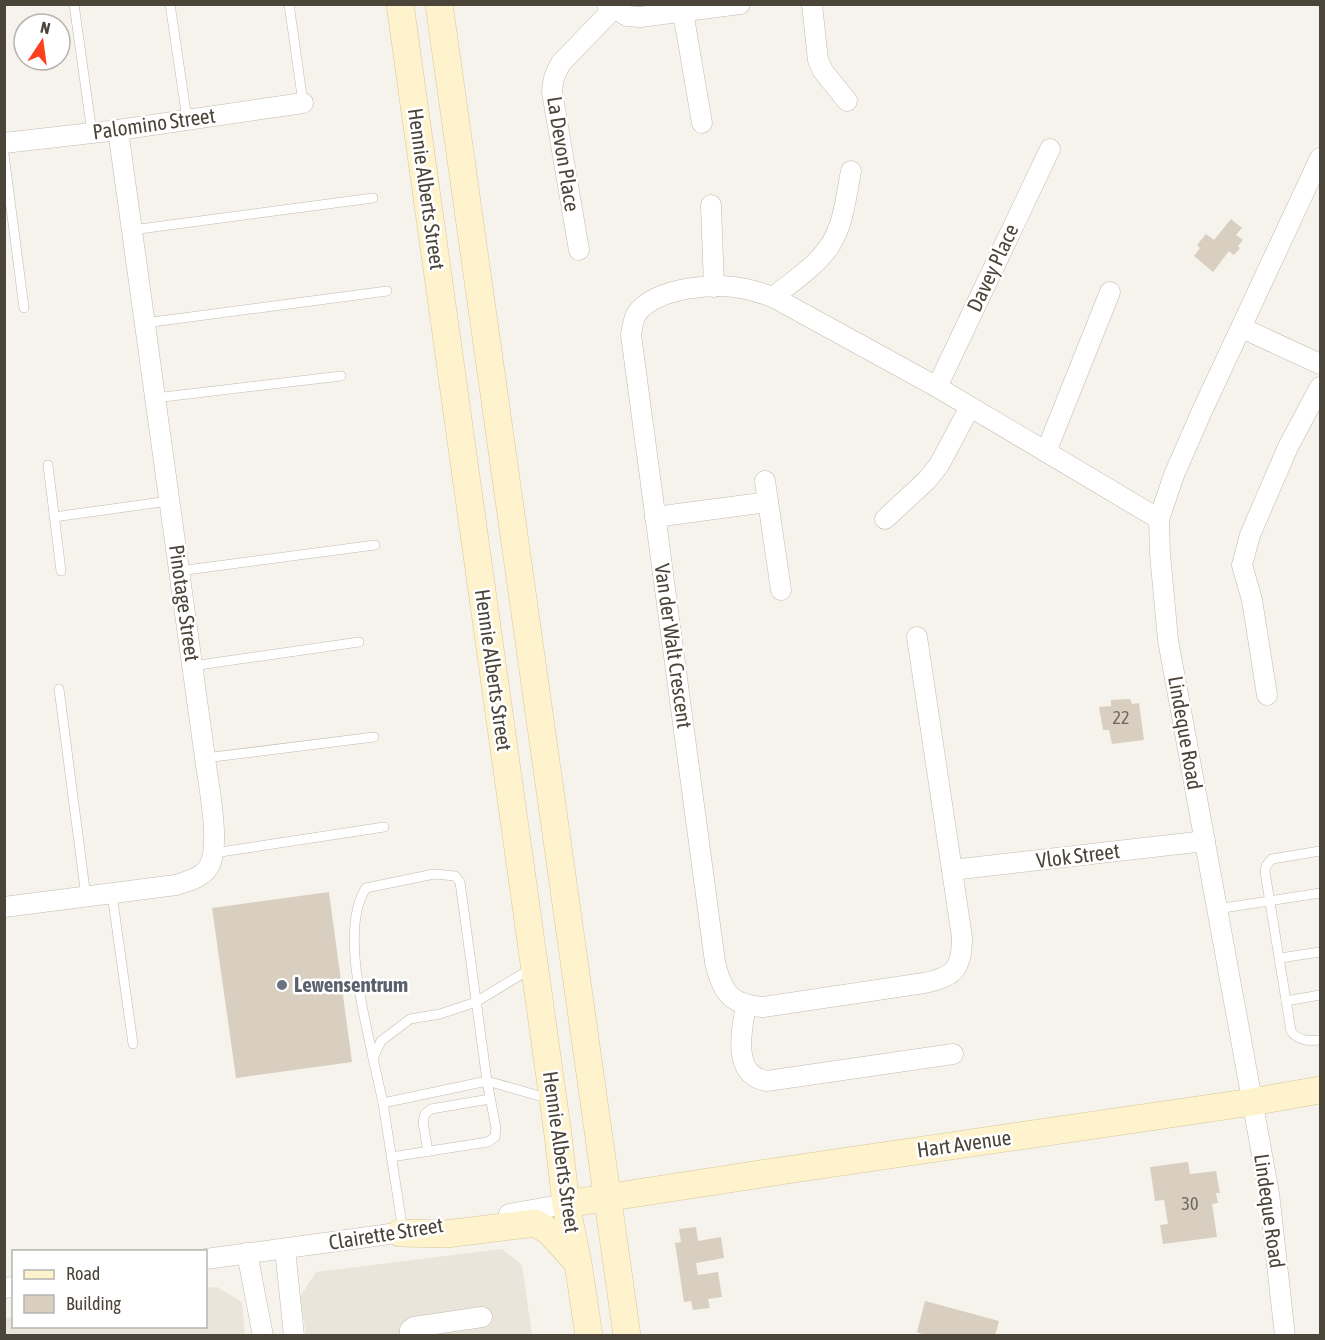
<svg xmlns="http://www.w3.org/2000/svg" width="1325" height="1340" font-family="'Asap Condensed',sans-serif">
<style>
.residential{fill:#eae5da}
.building{fill:#d8cfc1}
.lines{fill:none;stroke-linecap:round;stroke-linejoin:round}
.lane-casing{stroke:#c2bbae;stroke-width:10}
.street-casing{stroke:#c2bbae;stroke-width:21}
.secondary-casing{stroke:#d6c79b;stroke-width:28}
.lane{stroke:#fff;stroke-width:9}
.street{stroke:#fff;stroke-width:20}
.secondary{stroke:#fff3cd;stroke-width:27}
.worship-dot{fill:#6b7280;stroke:#fff;stroke-width:2}
.labels{text-anchor:middle;stroke-width:5;stroke-linejoin:round;paint-order:stroke}
.number-label{font-size:18px;fill:#6e675b}
.street-label{font-size:21px;fill:#4b4439;stroke:#fff}
.worship-label{font-size:21px;font-weight:bold;fill:#5b616d;stroke:#fff;text-anchor:start}
</style>
<rect width="100%" height="100%" fill="#f6f3ec"/>
<g class="residential">
<polygon points="502,1249 522,1265 532,1335 306,1335 300,1297 316,1272"/>
<polygon points="217,1287 242,1302 245,1335 5,1335 5,1319 13,1317 14,1326 206,1326 206,1288"/>
</g>
<g class="building">
<polygon points="1231,219 1242,228 1236,235 1243,240 1238,246 1240,248 1234,255 1229,251 1213,272 1194,256 1200,248 1197,245 1206,234 1214,240"/>
<polygon points="1130,699 1132,704 1139,703 1144,740 1112,744 1109,730 1103,730 1099,707 1111,706 1111,700"/>
<polygon points="329,892 352,1062 236,1078 212,908"/>
<polygon points="1188,1162 1190,1174 1216,1171 1220,1193 1216,1193 1218,1203 1212,1204 1217,1237 1163,1244 1160,1225 1168,1224 1164,1200 1155,1201 1150,1167"/>
<polygon points="696,1227 698,1241 721,1237 724,1258 696,1263 698,1275 718,1272 722,1297 708,1299 710,1308 693,1310 691,1301 684,1302 675,1243 681,1242 679,1229"/>
<polygon points="925,1301 999,1321 995,1336 927,1336 917,1332"/>
</g>
<g class="lines">
<g class="lane-casing">
<g id="lane">
<polyline points="74,4 92,133"/>
<polyline points="170,4 187,119"/>
<polyline points="289,4 303,103"/>
<polyline points="4,154 24,308"/>
<polyline points="132,230 373,198"/>
<polyline points="145,323 387,291"/>
<polyline points="155,398 341,376"/>
<polyline points="48,465 61,571"/>
<polyline points="54,517 169,501"/>
<polyline points="179,571 375,545"/>
<polyline points="192,666 359,642"/>
<polyline points="59,689 86,897"/>
<polyline points="205,758 374,737"/>
<path d="M1320,851L1272,859L1266,866L1265,872L1291,1031C1298,1041 1309,1041 1320,1040"/>
<polyline points="214,853 384,827"/>
<polyline points="112,894 133,1044"/>
<polyline points="1217,909 1320,893"/>
<polyline points="1280,958 1320,952"/>
<polyline points="1286,1001 1320,995"/>
<path d="M373,1058C364,1013 340,928 366,888L434,874L455,876L460,882L487,1081L496,1128L495,1137L488,1142L391,1157"/>
<polyline points="383,1103 487,1081 550,1099"/>
<polyline points="428,1152 423,1122 425,1114 431,1109 490,1099"/>
<polyline points="403,1231 383,1103 373,1058 381,1041 410,1019 440,1014 476,1002 532,968"/>
</g>
</g>
<g class="street-casing">
<g id="street">
<polyline points="607,4 627,16 640,17 740,4"/>
<polyline points="812,4 818,60 823,71 847,101"/>
<polyline points="683,12 702,123"/>
<polyline points="4,143 118,130 303,103"/>
<polyline points="711,205 714,287"/>
<path d="M579,250L552,92C552,81 555,73 561,63L613,9"/>
<path d="M773,297C792,282 815,267 829,247C844,225 846,196 851,171"/>
<polyline points="1242,328 1320,364"/>
<polyline points="937,387 1050,149"/>
<polyline points="1046,452 1110,292"/>
<polyline points="765,481 781,590"/>
<polyline points="655,517 768,502"/>
<polyline points="885,519 927,480 939,465 970,407"/>
<path d="M917,637L962,937C962,968 955,977 924,983L763,1007C731,1005 722,993 715,962L631,335C632,328 633,319 637,313C657,287 716,282 746,289C755,291 764,294 773,297L937,387L1159,519"/>
<polyline points="1267,695 1252,600 1242,565 1250,535 1288,447 1320,387"/>
<polyline points="952,870 1205,841"/>
<path d="M4,907L176,885C188,881 201,878 208,868C222,848 208,783 205,758L118,130"/>
<path d="M746,1006C741,1031 732,1076 767,1081L953,1054"/>
<polyline points="509,1214 566,1204"/>
<polyline points="285,1249 294,1336"/>
<polyline points="247,1253 263,1336"/>
<polyline points="206,1259 412,1231"/>
<polyline points="4,1288 14,1287"/>
<polyline points="410,1336 410,1330 414,1327 482,1317"/>
<polyline points="1285,1336 1269,1193 1168,640 1160,554 1159,519 1174,475 1202,411 1320,158"/>
</g>
</g>
<g class="secondary-casing">
<g id="secondary">
<polyline points="400,4 558,1135 566,1204 578,1263 589,1336"/>
<polyline points="439,4 627,1336"/>
<polyline points="566,1204 780,1171 1252,1102 1320,1090"/>
<polyline points="400,1233 446,1234 535,1223 549,1231 577,1262"/>
</g>
</g>
<use href="#lane" class="lane"/>
<use href="#street" class="street"/>
<use href="#secondary" class="secondary"/>
</g>
<circle class="worship-dot" cx="282" cy="985" r="6"/>
<g class="labels">
<g class="number-label">
<text x="1121" y="724">22</text>
<text x="1190" y="1210">30</text>
</g>
<g class="street-label">
<text transform="translate(154 124) rotate(-8)" y="7">Palomino Street</text>
<text transform="translate(563 154) rotate(81)" y="7">La Devon Place</text>
<text transform="translate(426 189) rotate(82)" y="7">Hennie Alberts Street</text>
<text transform="translate(993 268) rotate(-65)" y="7">Davey Place</text>
<text transform="translate(184 603) rotate(82)" y="7">Pinotage Street</text>
<text transform="translate(673 646) rotate(82)" y="7">Van der Walt Crescent</text>
<text transform="translate(493 670) rotate(82)" y="7">Hennie Alberts Street</text>
<text transform="translate(1185 733) rotate(80)" y="7">Lindeque Road</text>
<text transform="translate(1078 856) rotate(-7)" y="7">Vlok Street</text>
<text transform="translate(964 1144) rotate(-8)" y="7">Hart Avenue</text>
<text transform="translate(561 1152) rotate(82)" y="7">Hennie Alberts Street</text>
<text transform="translate(1269 1211) rotate(82)" y="7">Lindeque Road</text>
<text transform="translate(386 1234) rotate(-9)" y="7">Clairette Street</text>
</g>
<g class="worship-label">
<text x="294" y="992">Lewensentrum</text>
</g>
</g>
<rect width="1325" height="1340" fill="none" stroke="#4b4439" stroke-width="12"/>
<rect x="12" y="1250" width="195" height="78" fill="#ffffff" stroke="#b7b4b0" stroke-width="1.5"/>
<rect x="24" y="1270" width="30" height="9" fill="#fff3cd" stroke="#b7b4b0" stroke-width="1.5"/>
<text x="66" y="1280" font-size="18" fill="#4b4439">Road</text>
<rect x="24" y="1295" width="30" height="18" fill="#d8cfc1" stroke="#b7b4b0" stroke-width="1.5"/>
<text x="66" y="1310" font-size="18" fill="#4b4439">Building</text>
<g transform="translate(42 42) rotate(13)"><circle r="28" fill="#ffffff" stroke="#b7b4b0" stroke-width="1.5"/>
<path d="M0-4.5L10 22L0 15L-10 22Z" fill="#fc3f1d"/>
<text y="-9" font-size="16" font-weight="bold" text-anchor="middle" fill="#4b4439">N</text>
</g>
</svg>
